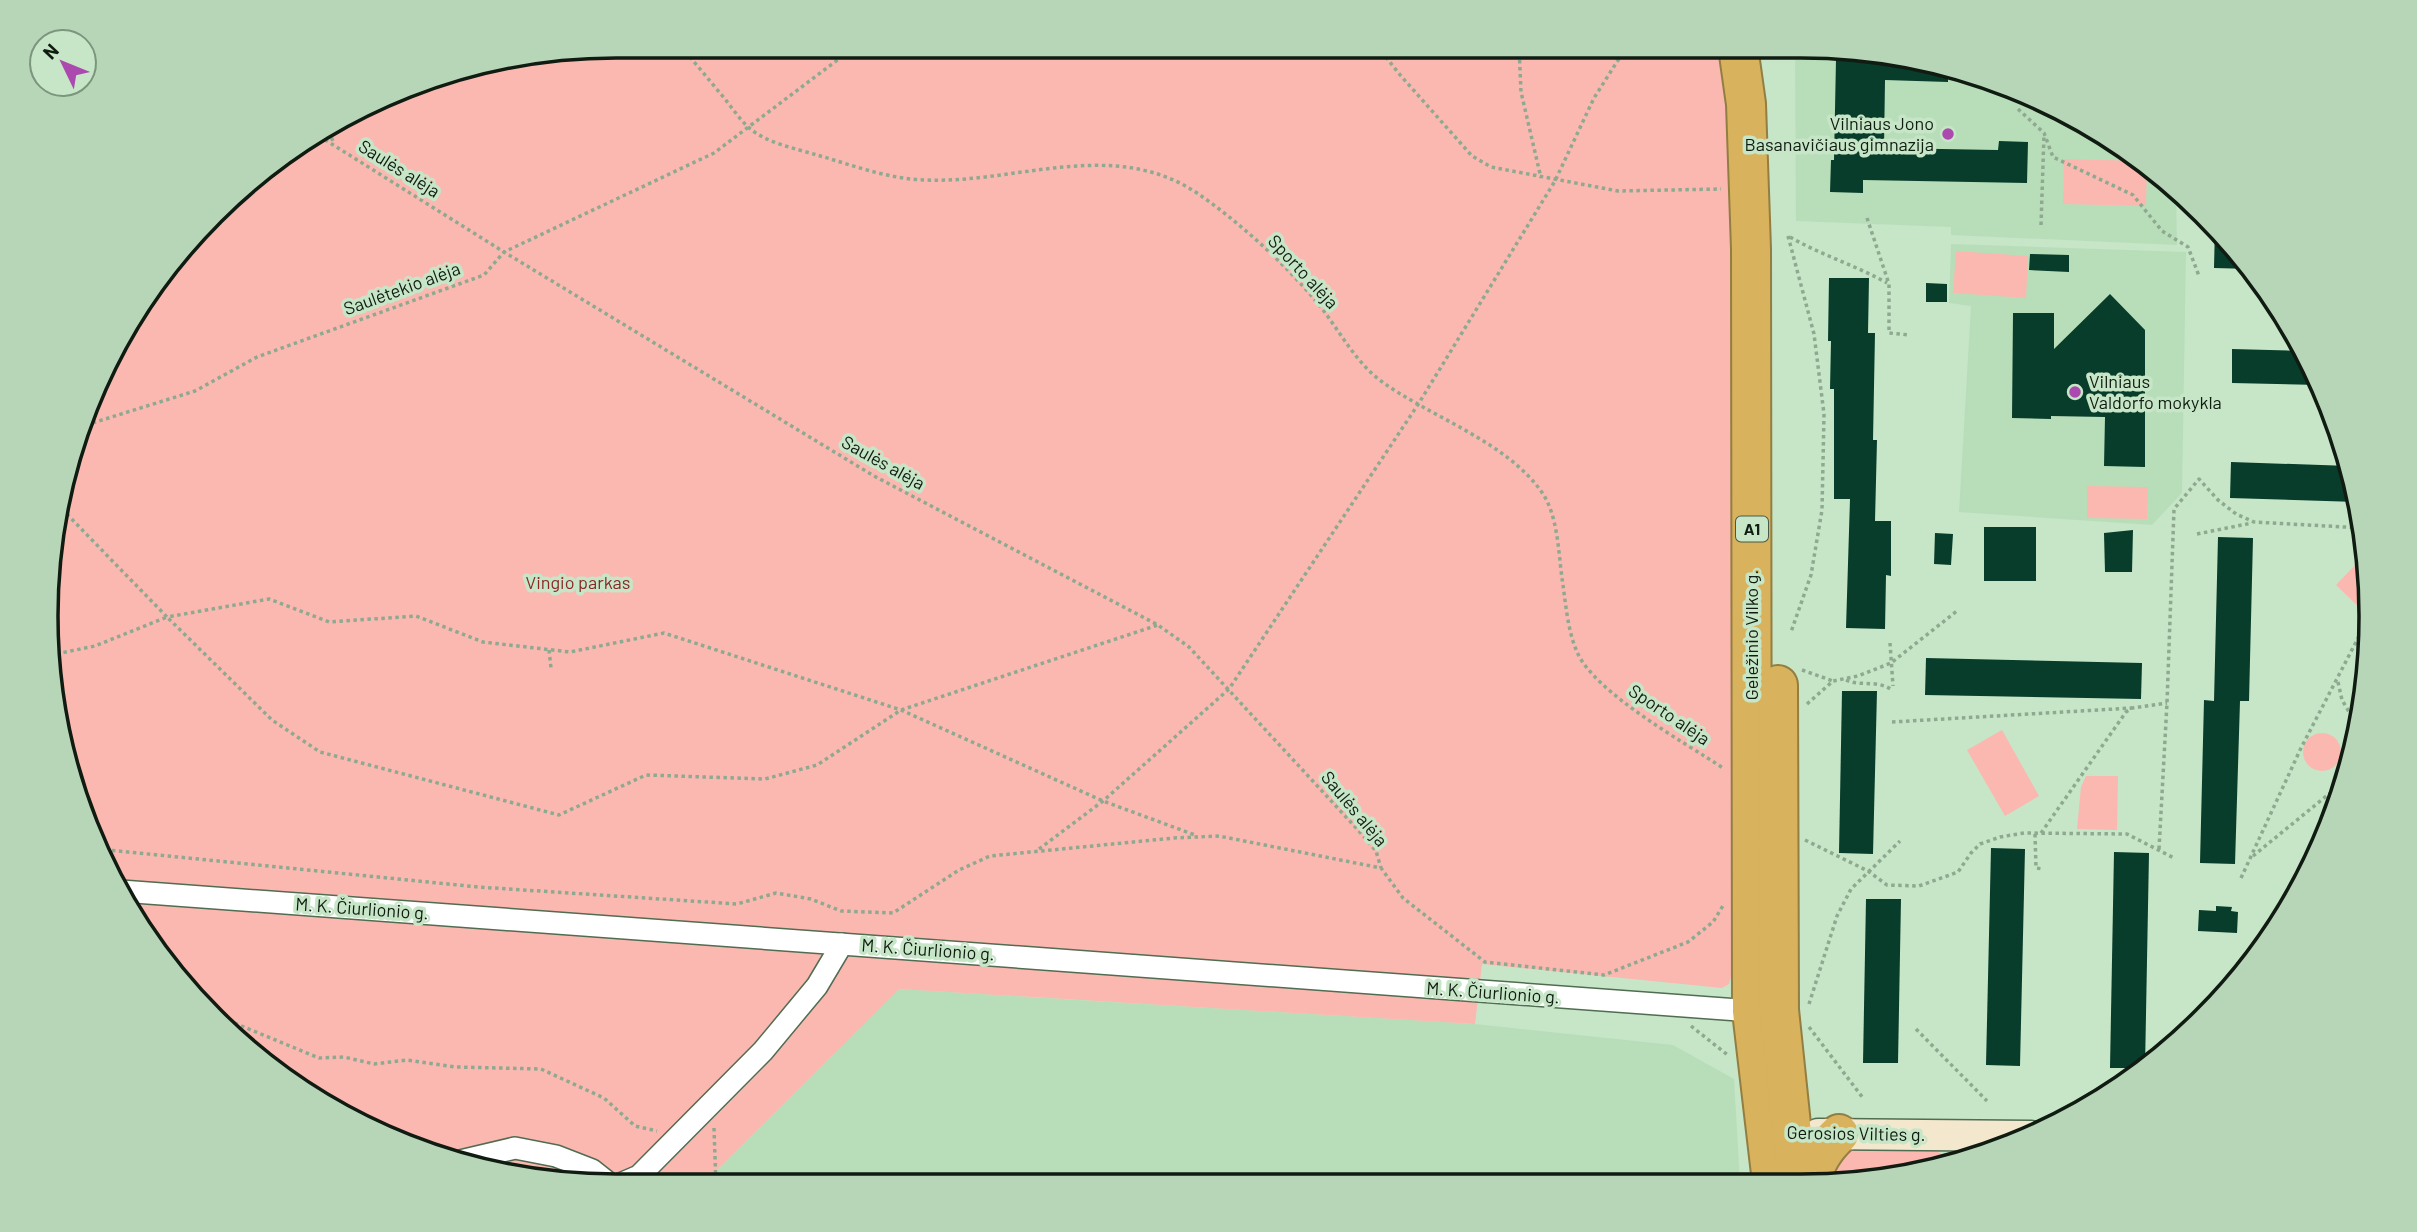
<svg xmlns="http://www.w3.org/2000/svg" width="2417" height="1232" font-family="Barlow,sans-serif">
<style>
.built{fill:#b8deb9}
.green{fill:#fbb8b0}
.building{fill:#083c2b}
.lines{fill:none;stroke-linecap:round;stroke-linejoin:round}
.street-casing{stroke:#506c51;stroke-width:24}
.secondary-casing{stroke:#506c51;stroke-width:33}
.highway-casing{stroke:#927e42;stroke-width:42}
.path{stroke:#8fa990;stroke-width:3.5;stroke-dasharray:3.5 3.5;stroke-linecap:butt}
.street{stroke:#fff;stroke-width:21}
.secondary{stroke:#f3e8ce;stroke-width:30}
.highway{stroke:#d8b25c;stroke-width:38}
.poi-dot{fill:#ab49af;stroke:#c6e6c7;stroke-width:2.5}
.labels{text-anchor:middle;stroke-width:7;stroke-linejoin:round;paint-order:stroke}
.shield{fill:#c6e6c7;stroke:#475948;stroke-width:2}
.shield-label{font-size:16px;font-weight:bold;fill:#101c11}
.poi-label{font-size:18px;fill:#101c11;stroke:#c6e6c7;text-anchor:end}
.street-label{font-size:18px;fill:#101c11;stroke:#c6e6c7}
.park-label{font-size:18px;fill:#892926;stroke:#c6e6c7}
.rim{fill:none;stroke:#101c11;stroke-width:3.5}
</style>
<rect width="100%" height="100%" fill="#c6e6c7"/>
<g class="built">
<polygon points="1795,47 1838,47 1948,65 2053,104 2148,163 2176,189 2177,245 1951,235 1951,227 1796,221"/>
<polygon points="1951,244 2186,252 2182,493 2152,525 1959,512 1971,306 1949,303"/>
<polygon points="898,989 1475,1024 1673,1045 1734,1079 1740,1182 702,1185"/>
</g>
<g class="green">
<polygon points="616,46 1716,47 1732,113 1732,974 1729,984 1722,988 1482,964 1475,1024 899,989 702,1185 579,1185 469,1167 364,1128 212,1019 104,868 50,690 57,504 122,330 187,240 268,164 432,76"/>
<polygon points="2064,159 2144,161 2147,163 2146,206 2063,204"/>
<polygon points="1956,251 2028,256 2026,298 1953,293"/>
<polygon points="2087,486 2148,487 2147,519 2087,518"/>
<polygon points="2362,558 2367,563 2369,601 2361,609 2336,585"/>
<polygon points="2002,730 2039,796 2005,816 1967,750"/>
<circle cx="2322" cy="752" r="19"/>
<polygon points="2086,776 2118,776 2117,830 2077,829 2081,787"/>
<polygon points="1840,1148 1933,1148 1944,1156 1947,1163 1876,1182 1820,1182"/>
</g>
<g class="building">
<polygon points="1864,51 1948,65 1948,82 1885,80 1884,148 1998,150 1999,141 2028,142 2027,183 1863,180 1863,193 1830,192 1831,160 1834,160 1836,59 1864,59"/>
<polygon points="2215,226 2230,240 2251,269 2214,268"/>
<polygon points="2030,254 2069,255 2069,272 2029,270"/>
<polygon points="1829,278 1869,278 1868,333 1875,333 1873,440 1877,440 1875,521 1891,521 1891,576 1886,575 1885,629 1846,628 1850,499 1834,499 1834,389 1830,389 1831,341 1828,341"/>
<polygon points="1926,283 1947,284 1947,302 1926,302"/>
<polygon points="2110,294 2145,330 2145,467 2104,466 2105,417 2051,416 2051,419 2012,418 2013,313 2054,313 2054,349"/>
<polygon points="2232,349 2304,351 2320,385 2232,383"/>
<polygon points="2231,462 2349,466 2357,502 2230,498"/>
<rect x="1984" y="527" width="52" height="54"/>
<polygon points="2133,530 2132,572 2105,572 2104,533"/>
<polygon points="1935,533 1953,534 1951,565 1934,564"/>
<polygon points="2218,537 2253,538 2249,701 2240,701 2235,864 2200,863 2204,700 2214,701"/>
<polygon points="1926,658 2142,663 2141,699 1925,695"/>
<polygon points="1842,691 1877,691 1873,854 1839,853"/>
<polygon points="1991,848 2025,849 2020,1066 1986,1065"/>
<polygon points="2114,852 2149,853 2145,1068 2110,1068"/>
<polygon points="1866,899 1901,899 1898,1063 1863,1063"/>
<polygon points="2216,906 2232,907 2231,911 2238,912 2237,933 2198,931 2199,910 2216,911"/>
</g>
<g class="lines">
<g class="street-casing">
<g id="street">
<polyline points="121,891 1752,1011"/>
<polyline points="456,1162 515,1148 556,1156 592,1170 611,1185"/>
<polyline points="618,1185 639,1176 763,1051 817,986 842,944"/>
</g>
</g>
<g class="secondary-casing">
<polyline id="secondary" points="1818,1134 2031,1136"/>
</g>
<g class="highway-casing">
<g id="highway">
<polyline points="1738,47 1746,104 1751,249 1752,1011 1772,1182"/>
<polyline points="1778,685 1779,1010 1797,1182"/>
<path d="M1812,1182C1814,1163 1825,1147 1839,1134"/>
</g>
</g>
<g class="path">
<path d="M681,46C695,63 710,81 725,99C732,108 739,118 747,126C765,143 794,148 817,155C852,165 888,179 925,180C1016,184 1113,137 1197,193C1238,221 1283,262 1315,300C1338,327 1353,360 1381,381C1430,417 1504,440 1541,491C1559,516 1558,554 1563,585C1566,607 1568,631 1577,652C1595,693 1684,742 1723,768"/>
<polyline points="1377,46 1401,76 1472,156 1491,167 1618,191 1721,189"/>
<polyline points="1519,46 1521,92 1541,178"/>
<polyline points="2018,109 2044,133 2053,157 2133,195 2162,231 2188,247 2199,276"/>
<polyline points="329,131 334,144"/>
<polyline points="319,136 504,252 874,476 1158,625 1189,647 1358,830 1376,851 1381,868"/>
<polyline points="1867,218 1889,284 1889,333 1910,335"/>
<polyline points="2041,225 2044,135"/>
<polyline points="1788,236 1814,334 1824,414 1822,510 1811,575 1791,632"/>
<path d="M1790,237C1821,255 1855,265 1887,283"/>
<polyline points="86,425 195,391 257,357 484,275 504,252 714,153 856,46"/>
<polyline points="57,504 167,617 269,599 329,622 416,616 483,642 570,652 664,633 901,710 1103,801 1195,835"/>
<polyline points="2197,534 2252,523"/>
<polyline points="1890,643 1893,686"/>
<polyline points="549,650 551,668"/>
<polyline points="51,658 56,654 95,646 167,617 272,720 320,752 559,815 646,775 765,779 817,765 901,710 1158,625"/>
<polyline points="1802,670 1833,681"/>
<path d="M1846,680C1861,687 1879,679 1893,691"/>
<polyline points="2338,682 2342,700 2358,727"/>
<polyline points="1807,704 1833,681 1858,676 1891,663 1957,611"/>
<polyline points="1892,722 2132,708"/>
<polyline points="2041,833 2126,712 2132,708 2167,703"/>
<polyline points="2035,834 2036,868 2043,869"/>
<polyline points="1805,840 1868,871 1887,885 1919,886 1958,872 1971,853 1980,844 2000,837 2024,833 2127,834 2174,858"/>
<polyline points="98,849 478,887 737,904 776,893 811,899 841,911 893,913 959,870 990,856 1174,838 1219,836 1381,868 1403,898 1485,962 1604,975 1688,942 1713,922 1724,904"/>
<polyline points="1039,849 1103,801 1229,689 1419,403 1555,181 1594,98 1627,46"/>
<polyline points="2159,849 2167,703 2174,509 2199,479 2218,500 2236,514 2254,522 2363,528"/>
<polyline points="2253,856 2346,780"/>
<polyline points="2241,878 2301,748 2369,617"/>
<polyline points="199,1001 227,1020 319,1058 344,1057 374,1064 407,1060 456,1067 541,1069 604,1098 635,1126 657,1131"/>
<polyline points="1809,1004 1837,916 1851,889 1900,841"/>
<polyline points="1691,1026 1729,1056"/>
<polyline points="1809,1027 1863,1098"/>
<polyline points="1916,1029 1987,1101"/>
<polyline points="714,1128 716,1185"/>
</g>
<use href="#street" class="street"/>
<use href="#secondary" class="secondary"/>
<use href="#highway" class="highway"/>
</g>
<g class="poi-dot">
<circle cx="1948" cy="134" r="7"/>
<circle cx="2075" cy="392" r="7"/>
</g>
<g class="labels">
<rect class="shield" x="1736" y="516.5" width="32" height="25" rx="5"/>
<g class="shield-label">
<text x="1752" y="535">A1</text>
</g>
<g class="poi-label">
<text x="1934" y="130">Vilniaus Jono<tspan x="1934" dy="21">Basanavičiaus gimnazija</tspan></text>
<text x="2089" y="388" text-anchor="start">Vilniaus<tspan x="2089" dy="21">Valdorfo mokykla</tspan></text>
</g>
<g class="street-label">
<text transform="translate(399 169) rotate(32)" y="6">Saulės alėja</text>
<text transform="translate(1303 272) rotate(47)" y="6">Sporto alėja</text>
<text transform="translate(402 289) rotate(-20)" y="6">Saulėtekio alėja</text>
<text transform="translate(883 463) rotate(29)" y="6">Saulės alėja</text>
<text transform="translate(1752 635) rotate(-90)" y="6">Geležinio Vilko g.</text>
<text transform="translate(1669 715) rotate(34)" y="6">Sporto alėja</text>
<text transform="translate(1354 809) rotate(50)" y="6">Saulės alėja</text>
<text transform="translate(362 909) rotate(4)" y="6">M. K. Čiurlionio g.</text>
<text transform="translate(928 950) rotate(4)" y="6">M. K. Čiurlionio g.</text>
<text transform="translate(1493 993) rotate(4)" y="6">M. K. Čiurlionio g.</text>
<text transform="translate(1856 1134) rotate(1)" y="6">Gerosios Vilties g.</text>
</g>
<g class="park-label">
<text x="578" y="589">Vingio parkas</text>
</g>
</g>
<path d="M0 0H2417V1232H0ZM616 58H1801A558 558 0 0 1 2359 616V616A558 558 0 0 1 1801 1174H616A558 558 0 0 1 58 616V616A558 558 0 0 1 616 58Z" fill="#b7d6b8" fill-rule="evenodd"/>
<path class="rim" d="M616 58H1801A558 558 0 0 1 2359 616V616A558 558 0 0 1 1801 1174H616A558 558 0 0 1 58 616V616A558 558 0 0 1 616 58Z"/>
<g transform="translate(63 63) rotate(313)"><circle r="33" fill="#c6e6c7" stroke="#7d957e" stroke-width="2"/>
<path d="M0-5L12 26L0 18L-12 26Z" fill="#ab49af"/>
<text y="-10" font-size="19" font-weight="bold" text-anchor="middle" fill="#101c11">N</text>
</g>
</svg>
